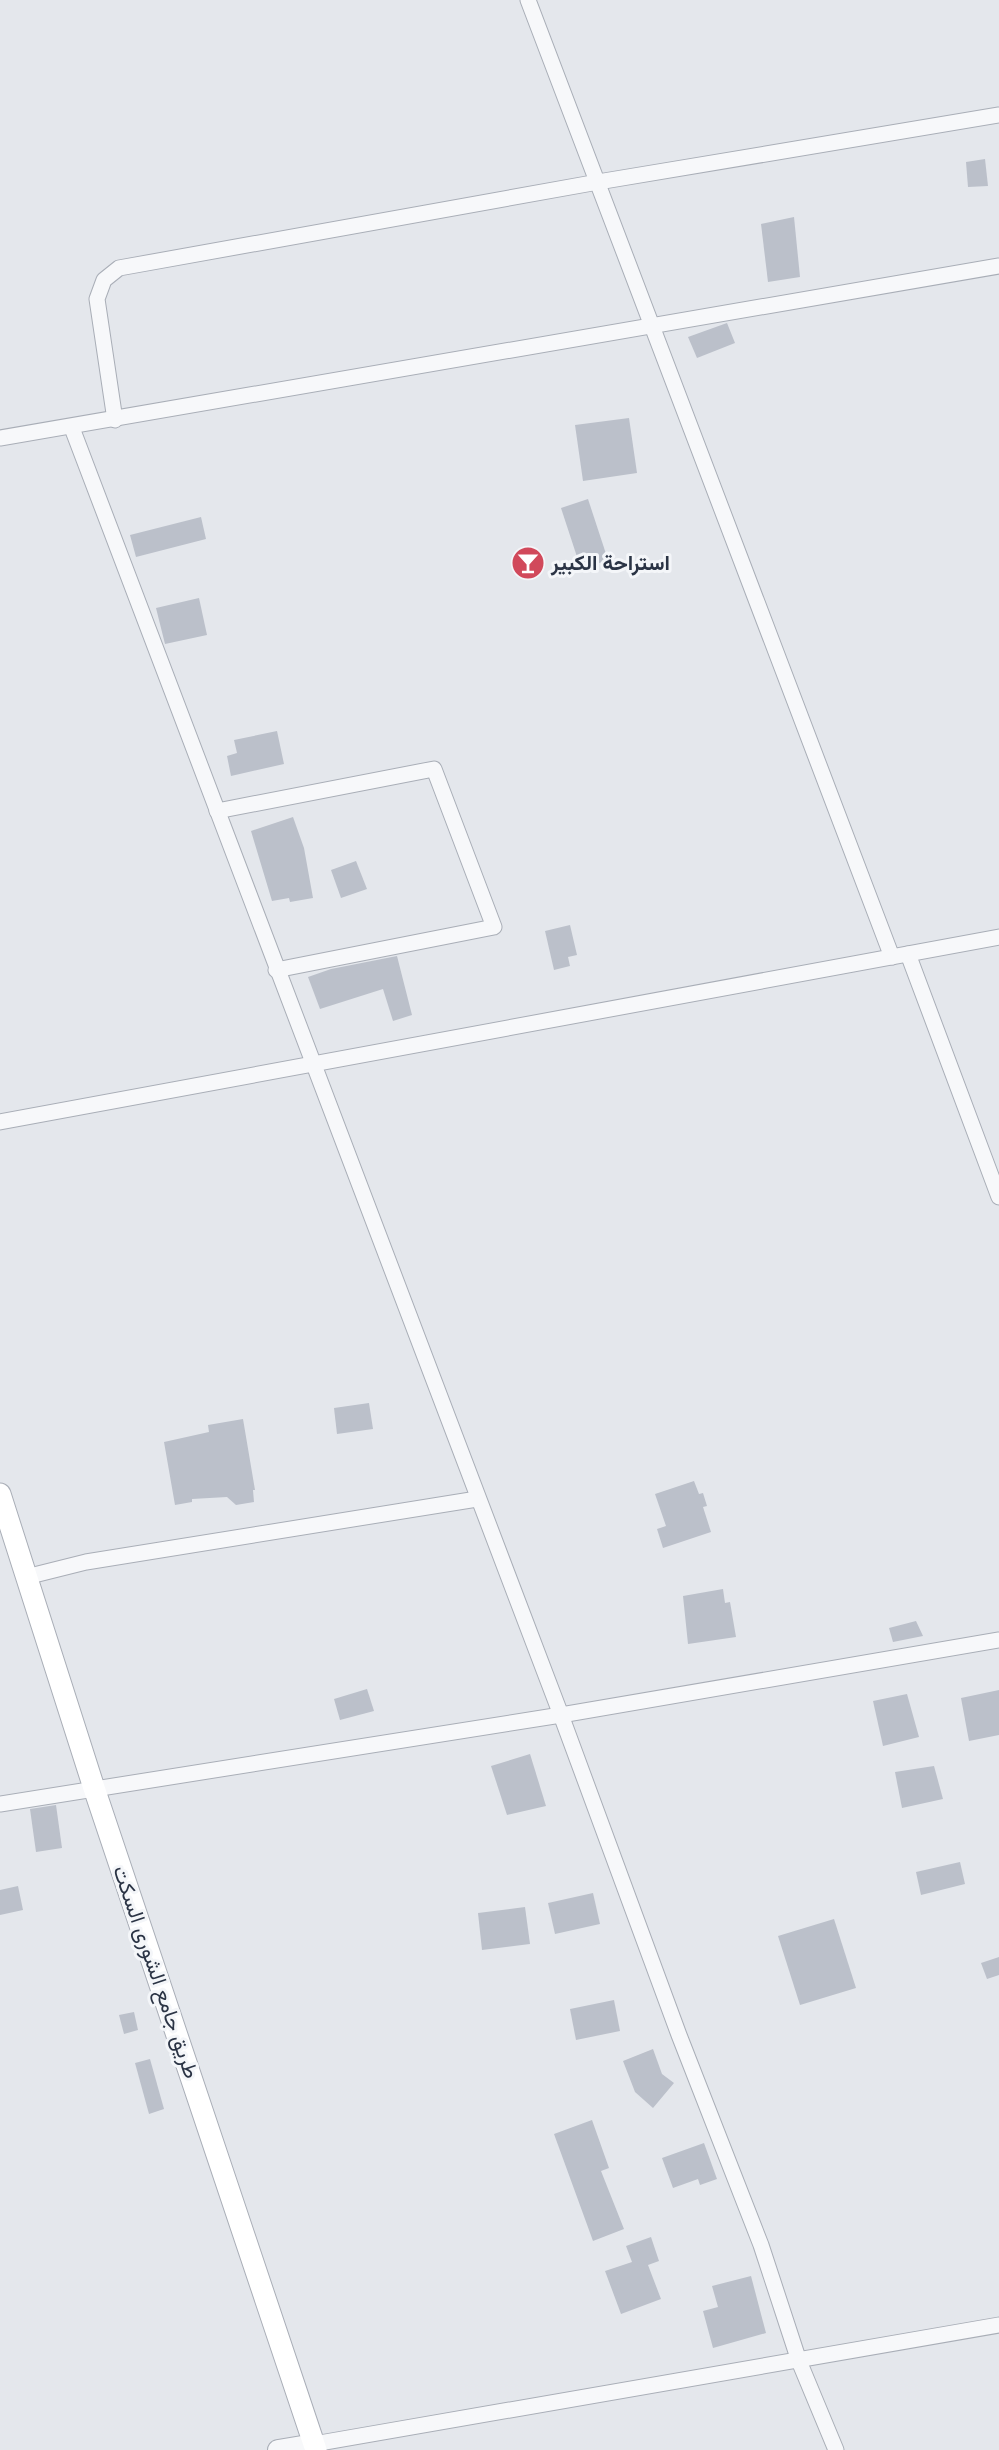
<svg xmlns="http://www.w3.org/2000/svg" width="999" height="2450" font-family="'Fira Sans',Vazirmatn,sans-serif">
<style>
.building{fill:#bbc0ca}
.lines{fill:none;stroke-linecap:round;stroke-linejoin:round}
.minor-casing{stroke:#a9aeb7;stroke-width:17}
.tertiary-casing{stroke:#a9aeb7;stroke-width:22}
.secondary-casing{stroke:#a9aeb7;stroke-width:23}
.minor{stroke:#f7f8fa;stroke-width:15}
.tertiary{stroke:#f7f8fa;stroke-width:20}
.secondary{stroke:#fff;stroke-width:21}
.labels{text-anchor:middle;stroke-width:6;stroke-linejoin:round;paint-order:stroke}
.poi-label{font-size:21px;font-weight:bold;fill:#2b3445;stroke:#f4f6f9;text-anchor:start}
.street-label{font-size:21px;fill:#2b3445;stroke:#f4f6f9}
</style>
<rect width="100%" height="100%" fill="#e4e7ec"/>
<g class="building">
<polygon points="985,159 988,186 968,187 966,162"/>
<polygon points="794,217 800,277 768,282 761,224"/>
<polygon points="727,323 735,343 697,358 688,337"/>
<polygon points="629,418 637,473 583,481 575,425"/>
<polygon points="588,499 608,560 581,569 561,508"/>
<polygon points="201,517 206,539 136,557 130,535"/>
<polygon points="199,598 207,635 165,644 156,608"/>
<polygon points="277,731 284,764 231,776 227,756 237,753 234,740"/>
<polygon points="293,817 304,848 313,898 290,902 289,898 272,901 251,831"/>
<polygon points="356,861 367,889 341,898 331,870"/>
<polygon points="570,925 577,955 568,957 570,966 554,970 545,931"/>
<polygon points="397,956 412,1015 393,1021 383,989 320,1009 308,977 331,969"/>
<polygon points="369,1403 373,1429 337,1434 334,1408"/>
<polygon points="243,1419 255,1490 253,1490 254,1502 236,1505 227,1497 192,1499 192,1502 175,1505 164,1442 209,1432 208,1425"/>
<polygon points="694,1481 699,1494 703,1493 707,1506 703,1507 711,1532 663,1548 657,1529 666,1526 655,1494"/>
<polygon points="723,1589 725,1603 730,1602 736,1637 688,1644 683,1596"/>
<polygon points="916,1621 923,1636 893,1642 889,1628"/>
<polygon points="367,1689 374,1711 340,1720 334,1699"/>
<polygon points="999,1690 999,1735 969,1741 961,1698"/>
<polygon points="907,1694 919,1737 883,1746 873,1701"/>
<polygon points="530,1754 546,1806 507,1815 491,1766"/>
<polygon points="934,1766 943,1799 902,1808 895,1772"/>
<polygon points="56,1805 62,1848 36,1852 30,1809"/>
<polygon points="960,1862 965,1884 921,1895 916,1872"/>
<polygon points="18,1886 23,1910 0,1915 0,1890"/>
<polygon points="593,1893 600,1924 555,1934 548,1903"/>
<polygon points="525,1907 530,1944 482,1950 478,1913"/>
<polygon points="834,1919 856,1988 800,2005 778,1936"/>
<polygon points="999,1957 999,1975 987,1979 981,1963"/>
<polygon points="614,2000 620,2031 576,2040 570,2009"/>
<polygon points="134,2012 138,2030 124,2034 119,2015"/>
<polygon points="653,2049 662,2074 674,2083 653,2108 635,2092 623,2061"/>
<polygon points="150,2059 164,2109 149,2114 135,2063"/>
<polygon points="592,2120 609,2168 601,2171 624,2229 593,2241 554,2134"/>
<polygon points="704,2143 717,2179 700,2185 698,2179 673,2188 662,2158"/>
<polygon points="651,2237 659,2261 648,2265 661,2299 621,2314 605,2271 632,2262 626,2246"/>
<polygon points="751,2276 766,2333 713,2348 703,2311 718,2307 712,2286"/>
</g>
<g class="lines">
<g class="minor-casing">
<g id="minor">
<polyline points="528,0 892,957"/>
<polyline points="115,420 97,299 104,280 119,268 598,182 999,115"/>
<polyline points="72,428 561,1715 679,2035 761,2245 799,2361 836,2450"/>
<polyline points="0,438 999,266"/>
<polyline points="217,811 434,769 494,927 276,970"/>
<polyline points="908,954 999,1197"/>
<polyline points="0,1122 999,937"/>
<polyline points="26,1577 86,1562 477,1499"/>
<polyline points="0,1804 561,1715 999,1640"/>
<polyline points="314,2444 999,2325"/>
</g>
</g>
<g class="tertiary-casing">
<polyline id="tertiary" points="278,2450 314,2444"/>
</g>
<g class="secondary-casing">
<polyline id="secondary" points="0,1494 94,1788 316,2450"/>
</g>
<use href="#minor" class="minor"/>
<use href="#tertiary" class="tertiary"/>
<use href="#secondary" class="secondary"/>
</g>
<defs>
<g id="bar-disc" transform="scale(1.725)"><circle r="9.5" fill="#d1495b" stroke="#f4f6f9"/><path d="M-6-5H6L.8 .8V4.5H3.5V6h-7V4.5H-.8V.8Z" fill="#fff"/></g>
</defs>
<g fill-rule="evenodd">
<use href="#bar-disc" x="528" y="563"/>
</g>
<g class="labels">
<g class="poi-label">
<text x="551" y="570">استراحة الكبير</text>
</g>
<g class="street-label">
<text transform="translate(156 1972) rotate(71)" y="7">طريق جامع الشورى السكت</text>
</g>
</g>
</svg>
